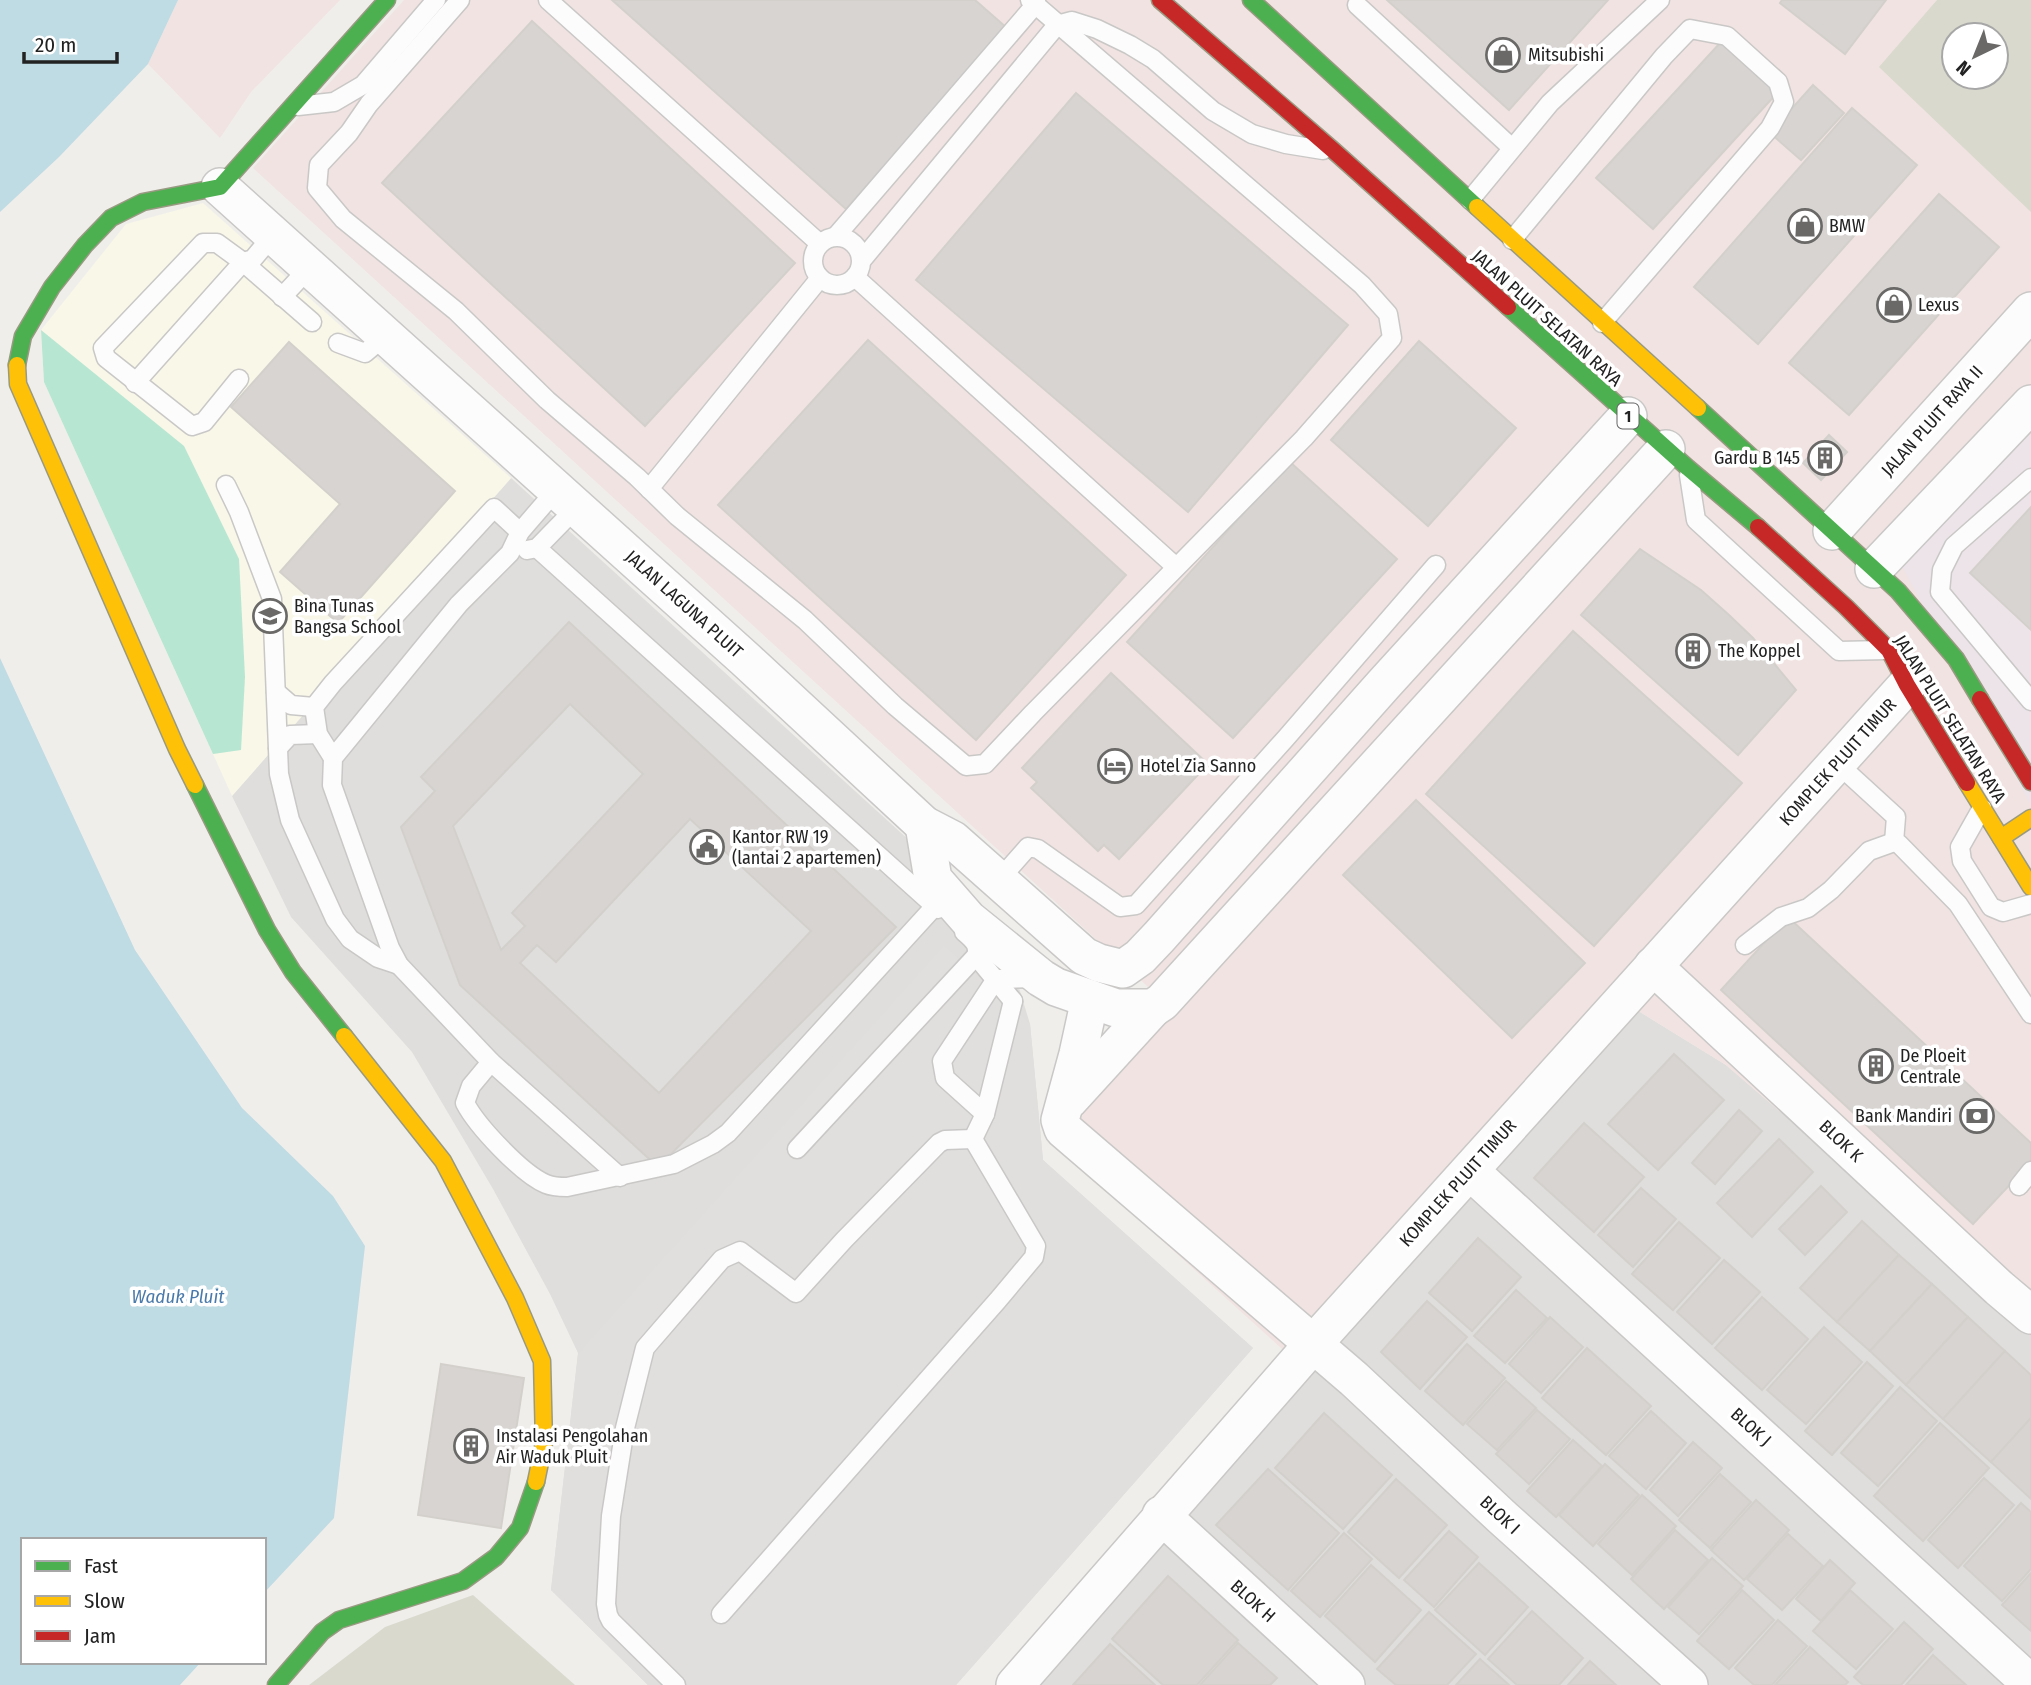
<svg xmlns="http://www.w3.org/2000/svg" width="2031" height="1685" font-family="'Fira Sans Condensed',sans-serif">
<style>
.residential{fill:#dfdedc}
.commercial{fill:#f1e3e1;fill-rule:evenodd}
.industrial{fill:#ede4e9}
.education{fill:#f8f7e8}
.construction{fill:#d9d9cd;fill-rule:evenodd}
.pitch{fill:#b7e6d2}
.parking{fill:#e0dfde}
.water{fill:#bfdbe3}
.building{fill:#d7d4d2;stroke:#d3d0cc;stroke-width:2;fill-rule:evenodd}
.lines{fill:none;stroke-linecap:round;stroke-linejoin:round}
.lane-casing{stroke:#c9c8c7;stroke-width:21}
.street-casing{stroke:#c9c8c7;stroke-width:40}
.fast-casing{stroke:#999a82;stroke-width:19}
.slow-casing{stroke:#999a82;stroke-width:19}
.jam-casing{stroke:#999a82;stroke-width:19}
.lane{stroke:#fdfcfc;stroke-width:18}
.street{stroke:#fdfcfc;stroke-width:37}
.fast{stroke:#4caf50;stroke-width:16}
.slow{stroke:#ffc107;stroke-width:16}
.jam{stroke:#c62828;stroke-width:16}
.labels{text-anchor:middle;stroke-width:7;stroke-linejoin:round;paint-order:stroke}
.shield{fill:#fff;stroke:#646464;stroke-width:2}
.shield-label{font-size:16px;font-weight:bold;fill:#222}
.poi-label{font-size:18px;fill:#222;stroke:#fff;text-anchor:start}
.street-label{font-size:18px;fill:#222;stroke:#fff}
.water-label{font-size:19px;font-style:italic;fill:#4a7aab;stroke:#fff}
</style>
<rect width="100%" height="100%" fill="#f0eeeb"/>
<g class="residential">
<polygon points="511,478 999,922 1030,1024 1043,1160 1253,1348 956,1685 648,1685 551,1590 578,1353 550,1294 493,1189 412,1052 291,917 232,796"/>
<polygon points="1627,1004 1726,1065 2031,1328 2031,1685 1020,1685"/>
</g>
<g class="commercial">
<polygon points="178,0 340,0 251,92 220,138 148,64"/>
<path d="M404,0H2031V1328L1726,1065L1627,1004L1301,1366L1051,1140L1170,1007L253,168ZM1954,35H1996V77H1954Z"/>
</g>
<polygon class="industrial" points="2031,418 2031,806 1899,561"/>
<polygon class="education" points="203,203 511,478 232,796 44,382 41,330 126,224"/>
<g class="construction">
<path d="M1937,0H2031V212L1879,67ZM1954,35H1996V77H1954Z"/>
<polygon points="473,1595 575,1685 309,1685 385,1627"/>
</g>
<polygon class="pitch" points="41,330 184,446 239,559 245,677 241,750 213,754 44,382"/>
<polygon class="parking" points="944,946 1030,1024 1043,1160 1253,1348 956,1685 648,1685 551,1590 578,1354"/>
<g class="water">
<polygon points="0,0 178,0 148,64 59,157 0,212"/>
<polygon points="0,658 135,950 242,1108 333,1196 365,1246 334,1518 264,1593 264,1540 23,1540 23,1662 201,1662 180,1685 0,1685"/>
</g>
<g class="building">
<polygon points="612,0 975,0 1007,28 846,209"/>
<polygon points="1387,0 1608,0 1509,110"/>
<polygon points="1782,0 1886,0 1845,54 1780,3"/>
<polygon points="532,21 795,263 645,426 382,183"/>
<polygon points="1721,42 1777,93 1653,229 1596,178"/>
<polygon points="1813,85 1844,113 1801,160 1770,133"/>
<polygon points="1076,93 1348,325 1188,512 916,280"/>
<polygon points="1852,108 1917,165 1758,344 1694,287"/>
<polygon points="1939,194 1999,247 1849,415 1789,363"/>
<polygon points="868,340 1126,575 976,740 718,505"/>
<polygon points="1419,341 1516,428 1428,526 1331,440"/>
<polygon points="289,342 455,491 338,623 280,572 340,504 231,407"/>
<polygon points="1829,435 1847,452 1821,480 1803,463"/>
<polygon points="1290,462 1397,559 1233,738 1127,642"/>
<polygon points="2031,507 2031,630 1970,573"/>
<polygon points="1640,549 1701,590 1729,615 1753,638 1796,690 1738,755 1581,615"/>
<path d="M569,622L896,927L658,1167L460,985L401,827L435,791L421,777ZM570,704L643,774L512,913L525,926L501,950L453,826ZM690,819L811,931L659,1093L520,963L537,945L556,962Z"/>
<polygon points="1573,631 1742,783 1594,946 1426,794"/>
<polygon points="1111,673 1208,764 1119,859 1104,845 1098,851 1031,788 1037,782 1022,768"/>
<polygon points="1416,800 1585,963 1512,1038 1343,875"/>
<polygon points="1788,917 2031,1143 2031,1162 1973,1224 1721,990"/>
<polygon points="1674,1054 1724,1100 1658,1170 1608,1124"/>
<polygon points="1739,1110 1762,1131 1715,1184 1692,1163"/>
<polygon points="1584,1123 1644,1177 1594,1232 1534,1178"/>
<polygon points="1779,1139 1813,1172 1752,1237 1717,1203"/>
<polygon points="1821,1186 1847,1212 1805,1255 1779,1229"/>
<polygon points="1641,1188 1676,1219 1633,1267 1598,1235"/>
<polygon points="1862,1221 1899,1255 1837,1322 1800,1288"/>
<polygon points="1679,1222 1720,1258 1673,1310 1632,1274"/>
<polygon points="1478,1238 1521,1277 1472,1331 1429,1293"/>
<polygon points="1899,1255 1932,1284 1870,1351 1837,1322"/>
<polygon points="1724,1260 1760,1292 1712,1344 1677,1312"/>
<polygon points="1932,1284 1968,1317 1906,1385 1870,1351"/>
<polygon points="1516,1290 1547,1318 1505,1363 1474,1336"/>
<polygon points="1762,1297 1808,1339 1762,1390 1715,1348"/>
<polygon points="1427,1301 1467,1337 1420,1389 1381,1352"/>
<polygon points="1550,1317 1583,1347 1541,1393 1509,1364"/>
<polygon points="1968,1317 2005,1351 1943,1419 1906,1385"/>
<polygon points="1824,1327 1862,1362 1806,1424 1767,1390"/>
<polygon points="1467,1344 1505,1378 1463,1425 1425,1391"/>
<polygon points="1587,1348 1651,1406 1606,1455 1542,1398"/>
<polygon points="2005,1351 2031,1375 2031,1418 1991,1462 1943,1419"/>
<polygon points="1867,1362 1893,1386 1832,1455 1805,1431"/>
<polygon points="441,1364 524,1378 501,1528 418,1515"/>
<polygon points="1506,1381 1536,1408 1497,1450 1467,1424"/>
<polygon points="1900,1387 1937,1421 1878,1486 1841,1453"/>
<polygon points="1537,1410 1570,1439 1529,1484 1496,1454"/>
<polygon points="1651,1411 1686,1443 1646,1489 1609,1456"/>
<polygon points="1324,1413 1392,1475 1343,1529 1275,1468"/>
<polygon points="2031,1418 2031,1499 1991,1462"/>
<polygon points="1940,1423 1989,1468 1923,1541 1874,1496"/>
<polygon points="1573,1440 1602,1466 1556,1517 1527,1491"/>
<polygon points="1693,1442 1722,1468 1678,1516 1650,1490"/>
<polygon points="1605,1464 1639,1495 1593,1546 1559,1515"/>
<polygon points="1268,1469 1339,1533 1288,1590 1216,1525"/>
<polygon points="1720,1474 1751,1502 1710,1548 1679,1520"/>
<polygon points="1984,1478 2014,1505 1958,1568 1928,1540"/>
<polygon points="1396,1479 1447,1525 1399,1578 1348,1532"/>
<polygon points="1642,1495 1676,1526 1632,1575 1598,1544"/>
<polygon points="1756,1500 1789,1530 1744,1580 1711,1550"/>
<polygon points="2021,1503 2031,1512 2031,1569 2002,1601 1964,1566"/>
<polygon points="1675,1530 1708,1560 1664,1609 1631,1579"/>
<polygon points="1449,1531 1478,1557 1434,1607 1404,1580"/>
<polygon points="1344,1533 1372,1559 1320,1617 1291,1591"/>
<polygon points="1788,1534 1823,1566 1782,1610 1747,1579"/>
<polygon points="1712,1558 1743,1586 1699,1634 1668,1607"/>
<polygon points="1830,1560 1855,1583 1821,1621 1796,1599"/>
<polygon points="1479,1563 1528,1607 1485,1655 1435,1610"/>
<polygon points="1371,1565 1421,1610 1375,1662 1325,1616"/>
<polygon points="2031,1573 2031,1631 2002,1605"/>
<polygon points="1168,1576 1238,1640 1197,1685 1163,1685 1112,1639"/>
<polygon points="1742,1590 1774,1620 1729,1669 1697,1641"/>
<polygon points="1850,1590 1893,1629 1856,1669 1813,1631"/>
<polygon points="1532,1611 1583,1658 1559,1685 1517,1685 1488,1659"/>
<polygon points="1429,1612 1476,1654 1447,1685 1396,1685 1377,1669"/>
<polygon points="1778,1620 1807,1646 1772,1685 1754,1685 1735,1668"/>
<polygon points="1904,1622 1933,1649 1901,1685 1863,1685 1854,1677"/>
<polygon points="1238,1643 1277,1678 1270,1685 1200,1685"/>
<polygon points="1110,1644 1155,1685 1073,1685"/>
<polygon points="1810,1647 1848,1682 1845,1685 1775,1685"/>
<polygon points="1933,1655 1966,1685 1906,1685"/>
<polygon points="1480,1659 1509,1685 1456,1685"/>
<polygon points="1590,1661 1616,1685 1568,1685"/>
</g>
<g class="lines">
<g class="lane-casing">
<g id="lane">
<polyline points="460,0 369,104 349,133 319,165 317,188 343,219 456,311 547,400 637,477 677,516 805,620 895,706 966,766 985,764 1033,713 1304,438 1392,338 1388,314 1362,285 1030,0"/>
<polyline points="548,0 819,243"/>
<polyline points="1357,5 1512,148"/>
<polyline points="298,106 334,102 363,85 436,0"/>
<polyline points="1470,200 1550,103 1660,0"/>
<polyline points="836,236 1035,5 1036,0"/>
<circle cx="837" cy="261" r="24"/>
<polyline points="1512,240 1664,56 1690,29 1727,36 1778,82 1784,102 1770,128 1602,323"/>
<polyline points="862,260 1057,25 1072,21 1097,29 1130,45 1153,59 1213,111 1252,134 1286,144 1323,150"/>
<polyline points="855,277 1176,567"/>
<polyline points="282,297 310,267"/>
<polyline points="338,343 365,353 385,336"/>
<polyline points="239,379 204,422 192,426 106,358 103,348 203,243 217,243 243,262 312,322"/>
<polyline points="135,383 243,262 253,259 274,234"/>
<polyline points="1689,475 1696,520 1839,651 1886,650"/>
<polyline points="2031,478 1954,546 1942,570 1940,592 2031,701"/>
<polyline points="226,485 239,512 272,599 279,774 290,820 335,919 350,939 378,958 399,965"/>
<polyline points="557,489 520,532 510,553 459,604 333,758 332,785 390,948 399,965 491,1062 620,1177"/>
<polyline points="649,489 820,278"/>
<polyline points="537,548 938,909"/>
<polyline points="527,550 537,548 577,507"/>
<polyline points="276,692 291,705 314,707"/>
<polyline points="278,748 290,735 318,734"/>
<polyline points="333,758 318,734 314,707 333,683 494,508 520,532"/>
<polyline points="1837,763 1896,817 1894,842"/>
<polyline points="1982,808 1960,847 1962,861 1991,907 2003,912 2031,904"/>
<polyline points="1894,842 1899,844 1958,904 2031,1014"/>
<polyline points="998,881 1028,847 1038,849 1120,907 1136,905 1286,738 1436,565"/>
<path d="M964,932C972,939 980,945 976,956L1013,1001"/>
<polyline points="1745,945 1781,917 1808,908 1831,890 1869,851 1894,842"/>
<path d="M491,1062L471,1086L465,1103C477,1126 522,1174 546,1184C553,1187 560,1187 567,1187L674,1164L713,1144L728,1133L935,906"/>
<polyline points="985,1114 945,1078 942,1061 996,979 1037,978"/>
<polyline points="973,1139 985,1114 1013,1001"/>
<polyline points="797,1149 976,956"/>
<polyline points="2019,1186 2031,1171"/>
<polyline points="721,1614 998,1300 1034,1257 1036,1246 973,1139"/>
<polyline points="676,1685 611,1621 608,1615 606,1604 611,1516 625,1428 645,1348 722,1259 740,1251 796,1293 844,1240 939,1143 945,1140 973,1139"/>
</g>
</g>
<g class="street-casing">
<g id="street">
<polyline points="220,187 745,659 924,825 953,840 1084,956 1099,963 1123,969 1140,957 1159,937 1384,684 1628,416"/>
<polyline points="1832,531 2031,311"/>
<polyline points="1874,569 2031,404"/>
<polyline points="924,825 933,879 968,919 1041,978 1056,987 1116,1008 1153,1008 1162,1002 1666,449"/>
<polyline points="1653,966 1999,1288 2031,1315"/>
<polyline points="1090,999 1078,1054 1060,1120 1063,1129 1354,1379 1503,1518 1689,1685"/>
<polyline points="1069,1100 1153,1008"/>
<polyline points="1470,1171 2031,1684"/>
<polyline points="1161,1515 1346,1685"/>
<polyline points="1015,1685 1314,1343 1907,685"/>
</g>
</g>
<g class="fast-casing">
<g id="fast">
<polyline points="1251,0 1477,207"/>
<polyline points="1508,307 1688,468 1758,527"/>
<polyline points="17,365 23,336 52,287 85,245 111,218 143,202 220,187 387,0"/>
<polyline points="1698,408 1898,591 1956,659 1980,699"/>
<polyline points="195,785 267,930 293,972 344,1036"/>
<polyline points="276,1685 322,1632 339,1620 463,1581 496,1557 520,1528 536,1482"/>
</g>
</g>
<g class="slow-casing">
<g id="slow">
<polyline points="1477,207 1698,408"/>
<polyline points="17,365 18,384 177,749 195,785"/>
<polyline points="1967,783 2031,887"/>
<polyline points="2001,838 2031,818"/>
<polyline points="344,1036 443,1161 515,1298 542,1361 544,1443 536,1482"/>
</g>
</g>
<g class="jam-casing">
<g id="jam">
<polyline points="1160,0 1334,151 1508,307"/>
<polyline points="1758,527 1846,607 1889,650 1907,685 1967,783"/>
<polyline points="1980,699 2031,782"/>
</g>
</g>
<use href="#lane" class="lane"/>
<use href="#street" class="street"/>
<use href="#fast" class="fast"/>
<use href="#slow" class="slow"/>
<use href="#jam" class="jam"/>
</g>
<defs>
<g id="shop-ring" transform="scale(1.75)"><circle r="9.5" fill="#fff" stroke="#6a6968" stroke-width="1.5"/><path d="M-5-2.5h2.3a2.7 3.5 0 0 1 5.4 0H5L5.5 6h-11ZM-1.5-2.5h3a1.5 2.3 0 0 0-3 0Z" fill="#6a6968"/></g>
<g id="building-ring" transform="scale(1.75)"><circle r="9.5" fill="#fff" stroke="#6a6968" stroke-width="1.5"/><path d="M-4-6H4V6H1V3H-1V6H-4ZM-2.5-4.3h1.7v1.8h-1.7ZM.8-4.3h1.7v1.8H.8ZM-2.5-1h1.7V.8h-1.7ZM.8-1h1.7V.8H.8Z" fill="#6a6968"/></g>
<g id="school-ring" transform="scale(1.75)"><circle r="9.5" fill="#fff" stroke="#6a6968" stroke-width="1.5"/><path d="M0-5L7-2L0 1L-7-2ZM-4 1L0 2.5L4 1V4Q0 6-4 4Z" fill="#6a6968"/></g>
<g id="hotel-ring" transform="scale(1.75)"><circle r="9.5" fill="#fff" stroke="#6a6968" stroke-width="1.5"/><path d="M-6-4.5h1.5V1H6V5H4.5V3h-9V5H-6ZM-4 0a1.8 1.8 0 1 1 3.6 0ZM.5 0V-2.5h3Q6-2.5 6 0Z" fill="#6a6968"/></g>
<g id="civic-ring" transform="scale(1.75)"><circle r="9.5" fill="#fff" stroke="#6a6968" stroke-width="1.5"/><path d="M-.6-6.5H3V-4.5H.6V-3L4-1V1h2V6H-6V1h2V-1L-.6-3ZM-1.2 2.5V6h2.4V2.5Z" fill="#6a6968"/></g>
<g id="bank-ring" transform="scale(1.75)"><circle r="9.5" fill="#fff" stroke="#6a6968" stroke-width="1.5"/><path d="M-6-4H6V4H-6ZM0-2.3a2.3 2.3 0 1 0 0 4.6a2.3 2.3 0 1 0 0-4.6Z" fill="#6a6968"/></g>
</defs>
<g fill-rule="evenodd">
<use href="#shop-ring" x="1503" y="55"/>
<use href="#shop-ring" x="1805" y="226"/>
<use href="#shop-ring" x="1894" y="305"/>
<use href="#building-ring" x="1825" y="458"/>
<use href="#school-ring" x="270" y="616"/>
<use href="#building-ring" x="1693" y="651"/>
<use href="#hotel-ring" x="1115" y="766"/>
<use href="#civic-ring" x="707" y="847"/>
<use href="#building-ring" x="1876" y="1066"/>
<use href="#bank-ring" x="1977" y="1116"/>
<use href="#building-ring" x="471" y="1446"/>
</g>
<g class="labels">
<rect class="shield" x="1617.5" y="403.5" width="21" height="25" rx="5"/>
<g class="shield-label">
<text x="1628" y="422">1</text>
</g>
<g class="poi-label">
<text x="1528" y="61">Mitsubishi</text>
<text x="1829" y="232">BMW</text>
<text x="1918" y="311">Lexus</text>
<text x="1800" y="464" text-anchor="end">Gardu B 145</text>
<text x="294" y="612">Bina Tunas<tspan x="294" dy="21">Bangsa School</tspan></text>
<text x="1718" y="657">The Koppel</text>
<text x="1140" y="772">Hotel Zia Sanno</text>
<text x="732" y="843">Kantor RW 19<tspan x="732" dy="21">(lantai 2 apartemen)</tspan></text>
<text x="1900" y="1062">De Ploeit<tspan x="1900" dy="21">Centrale</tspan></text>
<text x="1952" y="1122" text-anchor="end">Bank Mandiri</text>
<text x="496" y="1442">Instalasi Pengolahan<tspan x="496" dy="21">Air Waduk Pluit</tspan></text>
</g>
<g class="street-label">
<text transform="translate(1547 318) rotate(42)" y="6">JALAN PLUIT SELATAN RAYA</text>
<text transform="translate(1932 421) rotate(-48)" y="6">JALAN PLUIT RAYA II</text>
<text transform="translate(684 604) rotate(42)" y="6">JALAN LAGUNA PLUIT</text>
<text transform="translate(1950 719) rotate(58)" y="6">JALAN PLUIT SELATAN RAYA</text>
<text transform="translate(1838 762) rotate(-48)" y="6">KOMPLEK PLUIT TIMUR</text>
<text transform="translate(1841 1141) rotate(43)" y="6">BLOK K</text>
<text transform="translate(1458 1183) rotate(-48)" y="6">KOMPLEK PLUIT TIMUR</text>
<text transform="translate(1751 1427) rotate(42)" y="6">BLOK J</text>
<text transform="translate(1500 1515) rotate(43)" y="6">BLOK I</text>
<text transform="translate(1253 1601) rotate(42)" y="6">BLOK H</text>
</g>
<g class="water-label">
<text x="178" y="1303">Waduk Pluit</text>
</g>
</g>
<rect x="21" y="1538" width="245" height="126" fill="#ffffff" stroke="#a7a7a7" stroke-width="2"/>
<rect x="35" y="1561" width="35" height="10" fill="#4caf50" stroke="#a7a7a7" stroke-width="2"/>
<text x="84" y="1573" font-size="21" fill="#222222">Fast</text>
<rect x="35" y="1596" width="35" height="10" fill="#ffc107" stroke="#a7a7a7" stroke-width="2"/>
<text x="84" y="1608" font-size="21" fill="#222222">Slow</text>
<rect x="35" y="1631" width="35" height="10" fill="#c62828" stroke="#a7a7a7" stroke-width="2"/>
<text x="84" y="1643" font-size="21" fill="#222222">Jam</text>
<g transform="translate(1975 56) rotate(223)"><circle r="33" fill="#ffffff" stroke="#a7a7a7" stroke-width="2"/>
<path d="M0-5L12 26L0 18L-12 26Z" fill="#6a6968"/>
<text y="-10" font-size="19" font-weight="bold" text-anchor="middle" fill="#222222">N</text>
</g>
<path d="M24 52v10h93v-10" fill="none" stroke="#222222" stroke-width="3.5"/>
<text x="35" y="52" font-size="21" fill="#222222" stroke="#ffffff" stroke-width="5" paint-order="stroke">20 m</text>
</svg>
